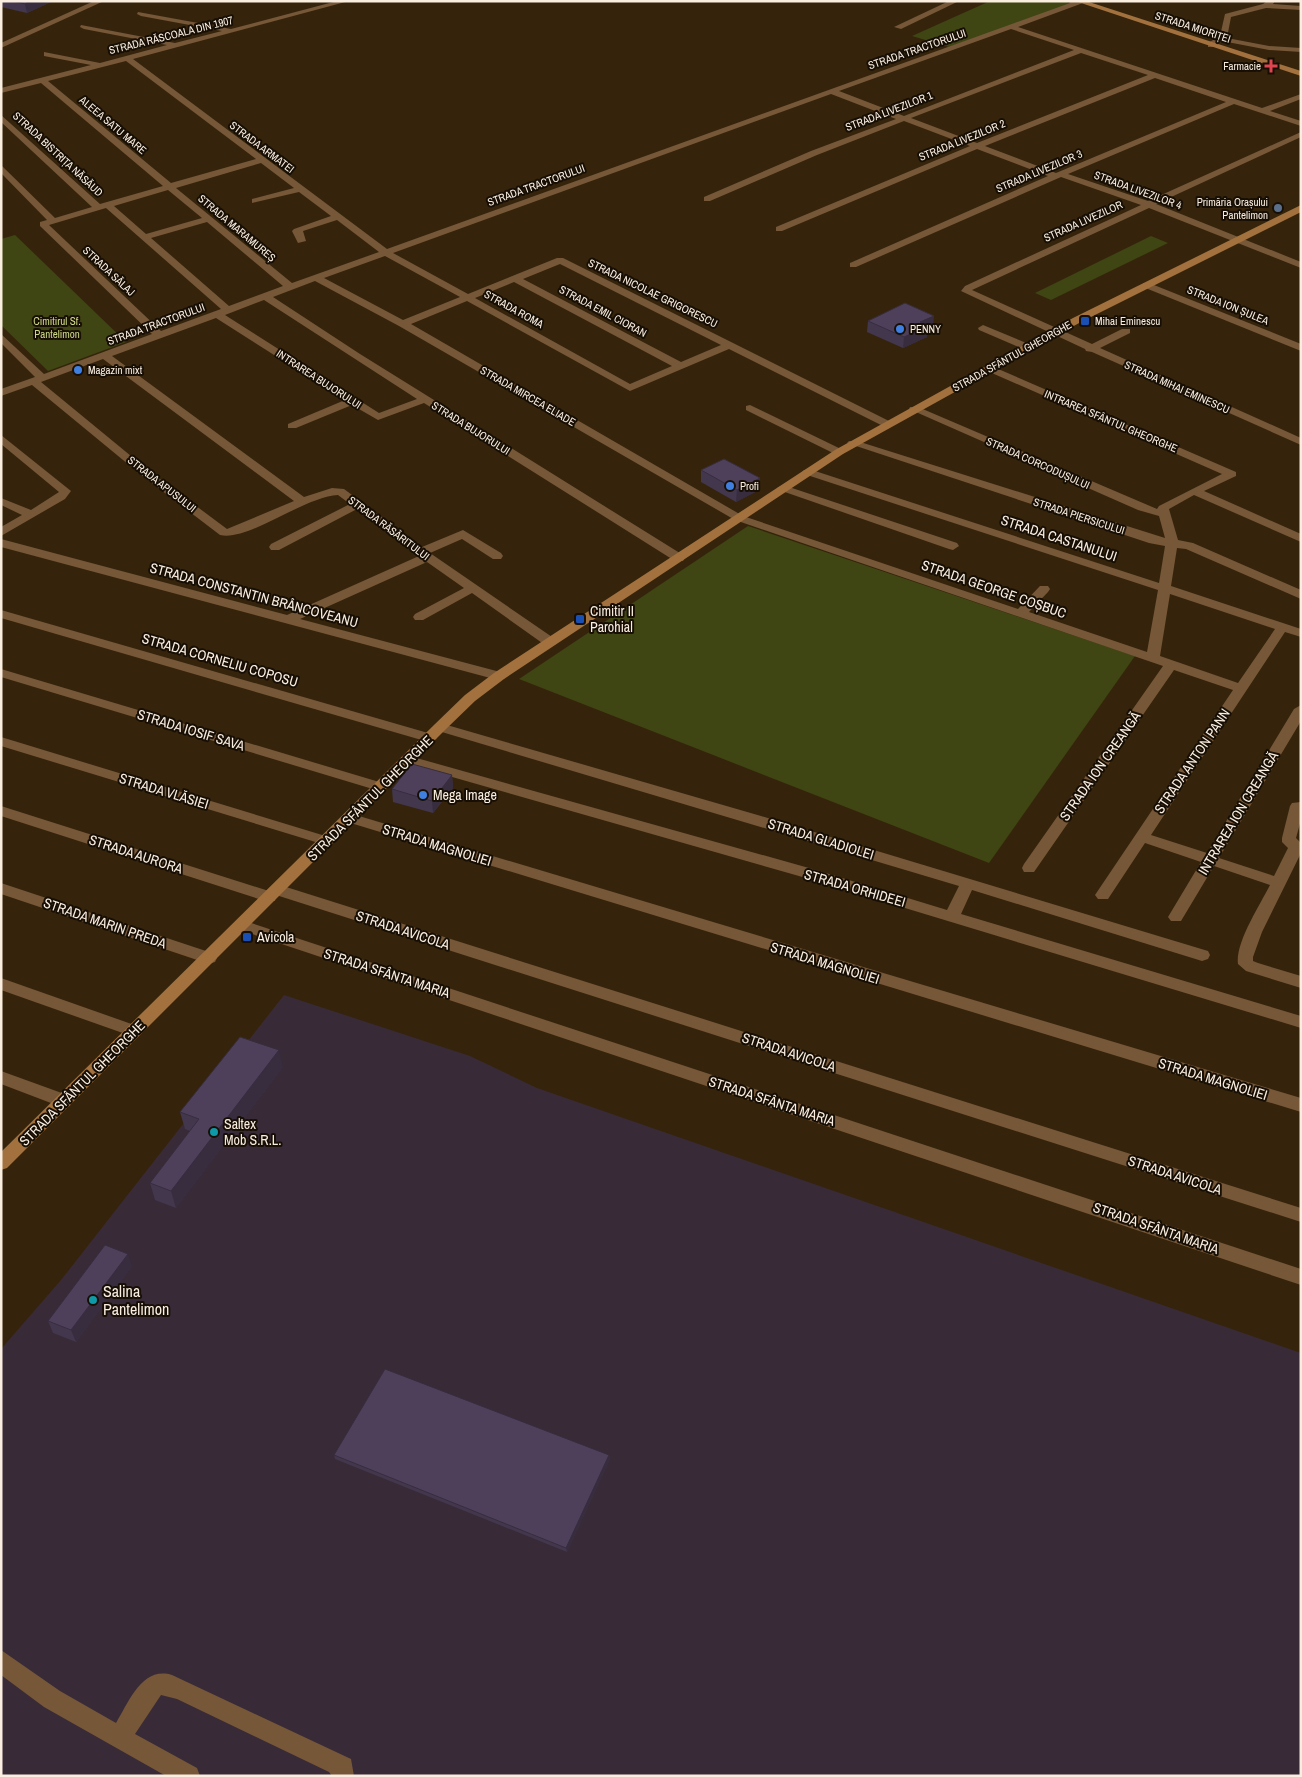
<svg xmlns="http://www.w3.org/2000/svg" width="1302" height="1777" font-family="'Archivo Narrow',sans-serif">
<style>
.industrial{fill:#382a37}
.green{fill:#3f4513}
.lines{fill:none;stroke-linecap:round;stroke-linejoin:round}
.street{fill:#765738;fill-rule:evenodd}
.secondary{fill:#a2713d;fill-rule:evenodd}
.wall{fill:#43374d}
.shaded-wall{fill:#372d3f}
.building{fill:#4e405a;stroke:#372d3f}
.health-dot{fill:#e0444e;stroke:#170f05;stroke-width:2}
.service-dot{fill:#5c6f8a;stroke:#170f05;stroke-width:2}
.transit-dot{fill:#1a4fb4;stroke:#170f05;stroke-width:2}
.shop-dot{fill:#3f7fe0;stroke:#170f05;stroke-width:2}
.culture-dot{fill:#0f9aa8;stroke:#170f05;stroke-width:2}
.labels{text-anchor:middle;stroke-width:4;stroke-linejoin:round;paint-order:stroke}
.far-street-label{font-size:11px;fill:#faeee0;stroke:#170f05}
.far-poi-label{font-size:11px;fill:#faeee0;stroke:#170f05;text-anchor:start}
.far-park-label{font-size:11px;fill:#ceda88;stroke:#170f05}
.street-label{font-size:14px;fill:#faeee0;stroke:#170f05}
.poi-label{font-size:14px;fill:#faeee0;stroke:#170f05;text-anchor:start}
.near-poi-label{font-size:16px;fill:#faeee0;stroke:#170f05;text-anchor:start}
</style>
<rect width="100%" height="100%" fill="#35240b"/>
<polygon class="industrial" points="284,995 470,1056 537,1088 1301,1353 1301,1776 1,1776 1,1349 61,1280"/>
<g class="green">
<polygon points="990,1 1062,1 1074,4 949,47 912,36"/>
<polygon points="15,235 126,342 48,371 1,325 1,239"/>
<polygon points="1151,236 1168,243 1051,300 1035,293"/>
<polygon points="748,526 1135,656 989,863 519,679"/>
</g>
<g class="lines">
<g class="street">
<polygon points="94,1 104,1 1,48 1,43"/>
<path d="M337,1H349L133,59L387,249L1070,3L1068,1H1110L1083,3L1018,27L1262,108L1301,94V99L1270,111L1301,121V126L1234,104L1068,174L1148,201L1301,132V137L1156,204L1301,262V268L1149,208L972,290L1092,344L1122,329H1130V333L1100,348L1301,438V445L1092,352L1086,351L1085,349L961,291L965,286L1141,205L1061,177L856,267H850V263L1048,176L977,149L782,231H776V227L970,146L904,121L817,155L710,201H704V197L811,151L896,119L831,94L393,253L468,294L557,258H563L891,422V426H883L729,349L630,391L467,301L411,324L743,516L1018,609L1040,586H1048L1050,589L1048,592L1029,612L1147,652L1158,590L804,474L802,472L804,470H812L1159,583L1165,546L1149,543L847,443L849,441H857L1165,538L1159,516L1138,510L909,409L910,407H918L1157,509L1159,506L1222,474L985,370V366L989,365L1236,472V476L1204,491L1301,534V542L1194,495L1169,509L1178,540L1193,543L1301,590V599L1186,549L1177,548L1171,586L1301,629V637L1285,632L1151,835L1207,853L1294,709L1301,705V721L1219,858L1274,876L1288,848L1282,842V838L1290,806L1292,803L1301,802V820L1296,838L1301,843V853L1262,932L1253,957V961L1258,963L1301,976V988L1246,971L1238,964C1235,943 1260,905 1270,885L1214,866L1181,921H1171L1168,917L1201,862L1145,843L1108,899H1098L1095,895L1233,690L1174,670L1034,872H1024L1022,868L1024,864L1163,666L735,520L399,326L315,281L273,297L360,354L683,555L685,558L683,561H675L424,403L378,420L352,405L296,428H288V424L345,400L216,318L112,356L304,497L332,488L344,489L422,547L463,530L501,553L503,556L501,559H493L462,539L430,553L555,639L556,642L555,645H545L472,593L423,620H415L413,617L415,614L464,588L427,562L300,619L504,673L506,676L504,679H494L1,547V539L287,615L419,556L357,509L279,550H271L269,547L271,544L350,504L338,495C303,497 248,542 220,535L140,474L32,385L1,396V389L35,377L1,343V334L44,374L152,334L40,226V222L47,220L1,173V165L55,218L92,207L1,122V115L100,204L163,186L41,83L1,93V88L91,65L44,56V52L100,63L167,45L84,29L80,27L81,25L175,43L222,31L141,16L137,14L138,12L231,29ZM1011,29L1074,50L904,116L839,91ZM1081,53L1148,75L977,143L911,118ZM126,61L256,159L171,183L48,81ZM1155,78L1226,102L1056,173L985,146ZM261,163L294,188L252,199V203L299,192L331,216L294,229L292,231L298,243L306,241L303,231L337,220L379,252L292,283L176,188ZM168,190L202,218L146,234L114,206ZM106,208L221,309L161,331L49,225ZM207,222L283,286L229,306L151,238ZM385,256L460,297L403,320L324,278ZM560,264L721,345L681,362L523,279ZM514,282L672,366L630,384L475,298ZM264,300L417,399L379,413L225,315ZM103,359L294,501L227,529L148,470L41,382ZM1170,594L1275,629L1238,683L1160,656Z"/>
<polygon points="949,1 959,1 901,29 894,27"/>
<polygon points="1267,1 1275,1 1273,4 1301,6 1301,10 1266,8 1231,17 1227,38 1269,46 1301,48 1301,52 1269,50 1222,41 1214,47 1208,47 1208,43 1220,36 1225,14 1263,4"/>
<polygon points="1143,283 1149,283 1301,344 1301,351 1143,287"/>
<polygon points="983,325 1031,345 1032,347 1031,349 1023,349 979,330 978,328"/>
<polygon points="750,405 843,450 845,452 839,455 835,454 746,410 746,406"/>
<polygon points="1,435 71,491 65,499 1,536 1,527 22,515 1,505 1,498 31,510 59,492 1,444"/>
<polygon points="783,485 957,543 959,546 953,550 949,549 779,490 777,488"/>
<polygon points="1,610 435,735 437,738 430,742 425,741 1,618"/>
<polygon points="1,669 386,784 388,787 381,792 376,790 1,677"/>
<polygon points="440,723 761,816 1208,951 1210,955 1208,959 1202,961 972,890 961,914 1301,1016 1301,1028 806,878 403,763 401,760 403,757 413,757 816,870 947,910 959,886 435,730 433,727"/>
<polygon points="1,737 332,838 334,841 332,844 322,844 1,746"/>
<polygon points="1,806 272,892 273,886 283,886 1301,1208 1301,1222 276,895 275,901 265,901 1,816"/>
<polygon points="349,813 1301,1098 1301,1112 344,821 342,818 344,815"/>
<polygon points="1,883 215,954 217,958 215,962 209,964 1,894"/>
<polygon points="242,920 1301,1269 1301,1285 237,929 234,925 237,921"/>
<polygon points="1,978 140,1027 142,1031 140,1035 134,1037 1,990"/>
<polygon points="1,1071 70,1096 72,1101 70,1106 64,1108 1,1084"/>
<path d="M1,1650L60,1691L116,1723C129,1702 142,1666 172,1675L351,1759L354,1776H332L329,1772L177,1699L161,1695L135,1734L197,1768L200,1776H166L44,1707L1,1675Z"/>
</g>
<g class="secondary">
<polygon points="1075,1 1086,1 1301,71 1301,76"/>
<polygon points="1301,205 1301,212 1081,322 843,454 504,679 475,701 445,730 7,1168 1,1170 1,1152 435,724 465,695 494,673 835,450 1073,318"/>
</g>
</g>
<g class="wall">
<polygon points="1,1 53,1 27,13 1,7"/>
<polygon points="868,321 933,327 928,329 927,337 903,348 867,332"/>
<polygon points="701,470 760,478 759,490 736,502 701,482"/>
<polygon points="452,775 453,788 433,813 393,802 392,789"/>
<polygon points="283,1067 176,1208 155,1200 150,1183 190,1131 185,1129 180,1112"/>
<polygon points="132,1266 76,1342 53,1333 48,1321"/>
<polygon points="334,1455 609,1455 610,1459 567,1552 335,1459"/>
</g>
<g class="shaded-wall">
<polygon points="30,1 53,1 27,13 25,4"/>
<polygon points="934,316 933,327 928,329 927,337 903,348 904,337 920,322"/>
<polygon points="760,478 759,490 736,502 737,490"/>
<polygon points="452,775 453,788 433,813 432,801"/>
<polygon points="279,1050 283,1067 176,1208 171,1191"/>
<polygon points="128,1254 132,1266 76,1342 71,1330"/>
<polygon points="609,1455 610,1459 567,1552 566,1548"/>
</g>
<g class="building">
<polygon points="13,1 30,1 25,4"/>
<polygon points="905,303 934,316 920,322 928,326 904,337 868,321"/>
<polygon points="724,459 760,478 737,490 701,470"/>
<polygon points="412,764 452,775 432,801 392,789"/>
<polygon points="240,1037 279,1050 171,1191 150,1183 199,1119 180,1112"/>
<polygon points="105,1245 128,1254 71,1330 48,1321"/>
<polygon points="385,1369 609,1455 566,1548 334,1455"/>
</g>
<path class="health-dot" d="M1268.5 58.5h5v5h5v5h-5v5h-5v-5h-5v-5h5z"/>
<circle class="service-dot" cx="1278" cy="208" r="5"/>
<g class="transit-dot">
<rect x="1080" y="316" width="10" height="10" rx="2.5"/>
<rect x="575" y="614" width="10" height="10" rx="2.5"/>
<rect x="242" y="932" width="10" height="10" rx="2.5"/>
</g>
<g class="shop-dot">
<circle cx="900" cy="329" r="5"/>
<circle cx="78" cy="370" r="5"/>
<circle cx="730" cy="486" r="5"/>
<circle cx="423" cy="795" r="5"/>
</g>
<g class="culture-dot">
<circle cx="214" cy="1132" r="5"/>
<circle cx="93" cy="1300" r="5"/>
</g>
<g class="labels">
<g class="far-street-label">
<text transform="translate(1193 27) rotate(18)" y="4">STRADA MIORIȚEI</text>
<text transform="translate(171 35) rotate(-14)" y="4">STRADA RĂSCOALA DIN 1907</text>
<text transform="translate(917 49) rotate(-19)" y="4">STRADA TRACTORULUI</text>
<text transform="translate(889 111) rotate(-21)" y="4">STRADA LIVEZILOR 1</text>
<text transform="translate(113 125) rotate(40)" y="4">ALEEA SATU MARE</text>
<text transform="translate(962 140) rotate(-22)" y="4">STRADA LIVEZILOR 2</text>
<text transform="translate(262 147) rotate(37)" y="4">STRADA ARMATEI</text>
<text transform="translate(58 154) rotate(43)" y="4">STRADA BISTRIȚA NĂSĂUD</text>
<text transform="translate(1039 171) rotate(-23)" y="4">STRADA LIVEZILOR 3</text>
<text transform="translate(536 185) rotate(-20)" y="4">STRADA TRACTORULUI</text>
<text transform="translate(1138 190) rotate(20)" y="4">STRADA LIVEZILOR 4</text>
<text transform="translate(1083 221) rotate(-24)" y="4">STRADA LIVEZILOR</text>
<text transform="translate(237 228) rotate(40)" y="4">STRADA MARAMUREȘ</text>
<text transform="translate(109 271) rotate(43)" y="4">STRADA SĂLAJ</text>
<text transform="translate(653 293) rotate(26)" y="4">STRADA NICOLAE GRIGORESCU</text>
<text transform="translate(1228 305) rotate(22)" y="4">STRADA ION ȘULEA</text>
<text transform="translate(514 309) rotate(29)" y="4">STRADA ROMA</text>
<text transform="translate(603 311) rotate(28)" y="4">STRADA EMIL CIORAN</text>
<text transform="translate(156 324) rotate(-20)" y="4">STRADA TRACTORULUI</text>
<text transform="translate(1012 356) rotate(-29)" y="4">STRADA SFÂNTUL GHEORGHE</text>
<text transform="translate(319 379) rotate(33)" y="4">INTRAREA BUJORULUI</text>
<text transform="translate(1177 387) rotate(24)" y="4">STRADA MIHAI EMINESCU</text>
<text transform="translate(528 396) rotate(30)" y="4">STRADA MIRCEA ELIADE</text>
<text transform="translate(1111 421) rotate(23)" y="4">INTRAREA SFÂNTUL GHEORGHE</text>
<text transform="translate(471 428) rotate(32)" y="4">STRADA BUJORULUI</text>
<text transform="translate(1038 463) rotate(24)" y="4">STRADA CORCODUȘULUI</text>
<text transform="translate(162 484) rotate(38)" y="4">STRADA APUSULUI</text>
<text transform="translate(1079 516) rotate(18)" y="4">STRADA PIERSICULUI</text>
<text transform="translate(389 528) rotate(37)" y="4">STRADA RĂSĂRITULUI</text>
</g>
<g class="far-poi-label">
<text x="1261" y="70" text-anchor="end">Farmacie</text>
<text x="1268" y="206" text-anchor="end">Primăria Orașului<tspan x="1268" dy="13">Pantelimon</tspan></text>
<text x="1095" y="325">Mihai Eminescu</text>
<text x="910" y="333">PENNY</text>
<text x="88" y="374">Magazin mixt</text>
<text x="740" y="490">Profi</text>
</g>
<g class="far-park-label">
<text x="57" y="325">Cimitirul Sf.<tspan x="57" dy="13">Pantelimon</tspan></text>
</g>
<g class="street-label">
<text transform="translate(1059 538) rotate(18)" y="5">STRADA CASTANULUI</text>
<text transform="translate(994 589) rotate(19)" y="5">STRADA GEORGE COȘBUC</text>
<text transform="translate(254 595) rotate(15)" y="5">STRADA CONSTANTIN BRÂNCOVEANU</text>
<text transform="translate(220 660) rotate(16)" y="5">STRADA CORNELIU COPOSU</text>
<text transform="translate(191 730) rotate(17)" y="5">STRADA IOSIF SAVA</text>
<text transform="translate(1192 761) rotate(-56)" y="5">STRADA ANTON PANN</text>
<text transform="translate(1100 766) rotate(-55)" y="5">STRADA ION CREANGĂ</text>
<text transform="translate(164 791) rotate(17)" y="5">STRADA VLĂSIEI</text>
<text transform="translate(370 798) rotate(-45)" y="5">STRADA SFÂNTUL GHEORGHE</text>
<text transform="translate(1238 813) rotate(-59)" y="5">INTRAREA ION CREANGĂ</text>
<text transform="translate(821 839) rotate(17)" y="5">STRADA GLADIOLEI</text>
<text transform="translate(437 845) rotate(17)" y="5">STRADA MAGNOLIEI</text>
<text transform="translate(136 854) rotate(18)" y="5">STRADA AURORA</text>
<text transform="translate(855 888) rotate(16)" y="5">STRADA ORHIDEEI</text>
<text transform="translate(105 923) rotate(19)" y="5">STRADA MARIN PREDA</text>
<text transform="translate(403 930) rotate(18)" y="5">STRADA AVICOLA</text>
<text transform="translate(825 963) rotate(17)" y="5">STRADA MAGNOLIEI</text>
<text transform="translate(387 973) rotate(18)" y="5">STRADA SFÂNTA MARIA</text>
<text transform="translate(789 1052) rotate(18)" y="5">STRADA AVICOLA</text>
<text transform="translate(1213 1079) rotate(17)" y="5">STRADA MAGNOLIEI</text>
<text transform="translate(82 1083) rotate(-45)" y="5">STRADA SFÂNTUL GHEORGHE</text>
<text transform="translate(772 1101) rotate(18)" y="5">STRADA SFÂNTA MARIA</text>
<text transform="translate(1175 1175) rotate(18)" y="5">STRADA AVICOLA</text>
<text transform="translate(1156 1228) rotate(19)" y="5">STRADA SFÂNTA MARIA</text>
</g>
<g class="poi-label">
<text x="590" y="616">Cimitir II<tspan x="590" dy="16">Parohial</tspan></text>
<text x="433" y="800">Mega Image</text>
<text x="257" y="942">Avicola</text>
<text x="224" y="1129">Saltex<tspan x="224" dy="16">Mob S.R.L.</tspan></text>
</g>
<g class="near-poi-label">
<text x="103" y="1297">Salina<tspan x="103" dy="18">Pantelimon</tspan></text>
</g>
</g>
<rect width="1302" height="1777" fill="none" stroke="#faeee0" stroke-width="5"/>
</svg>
